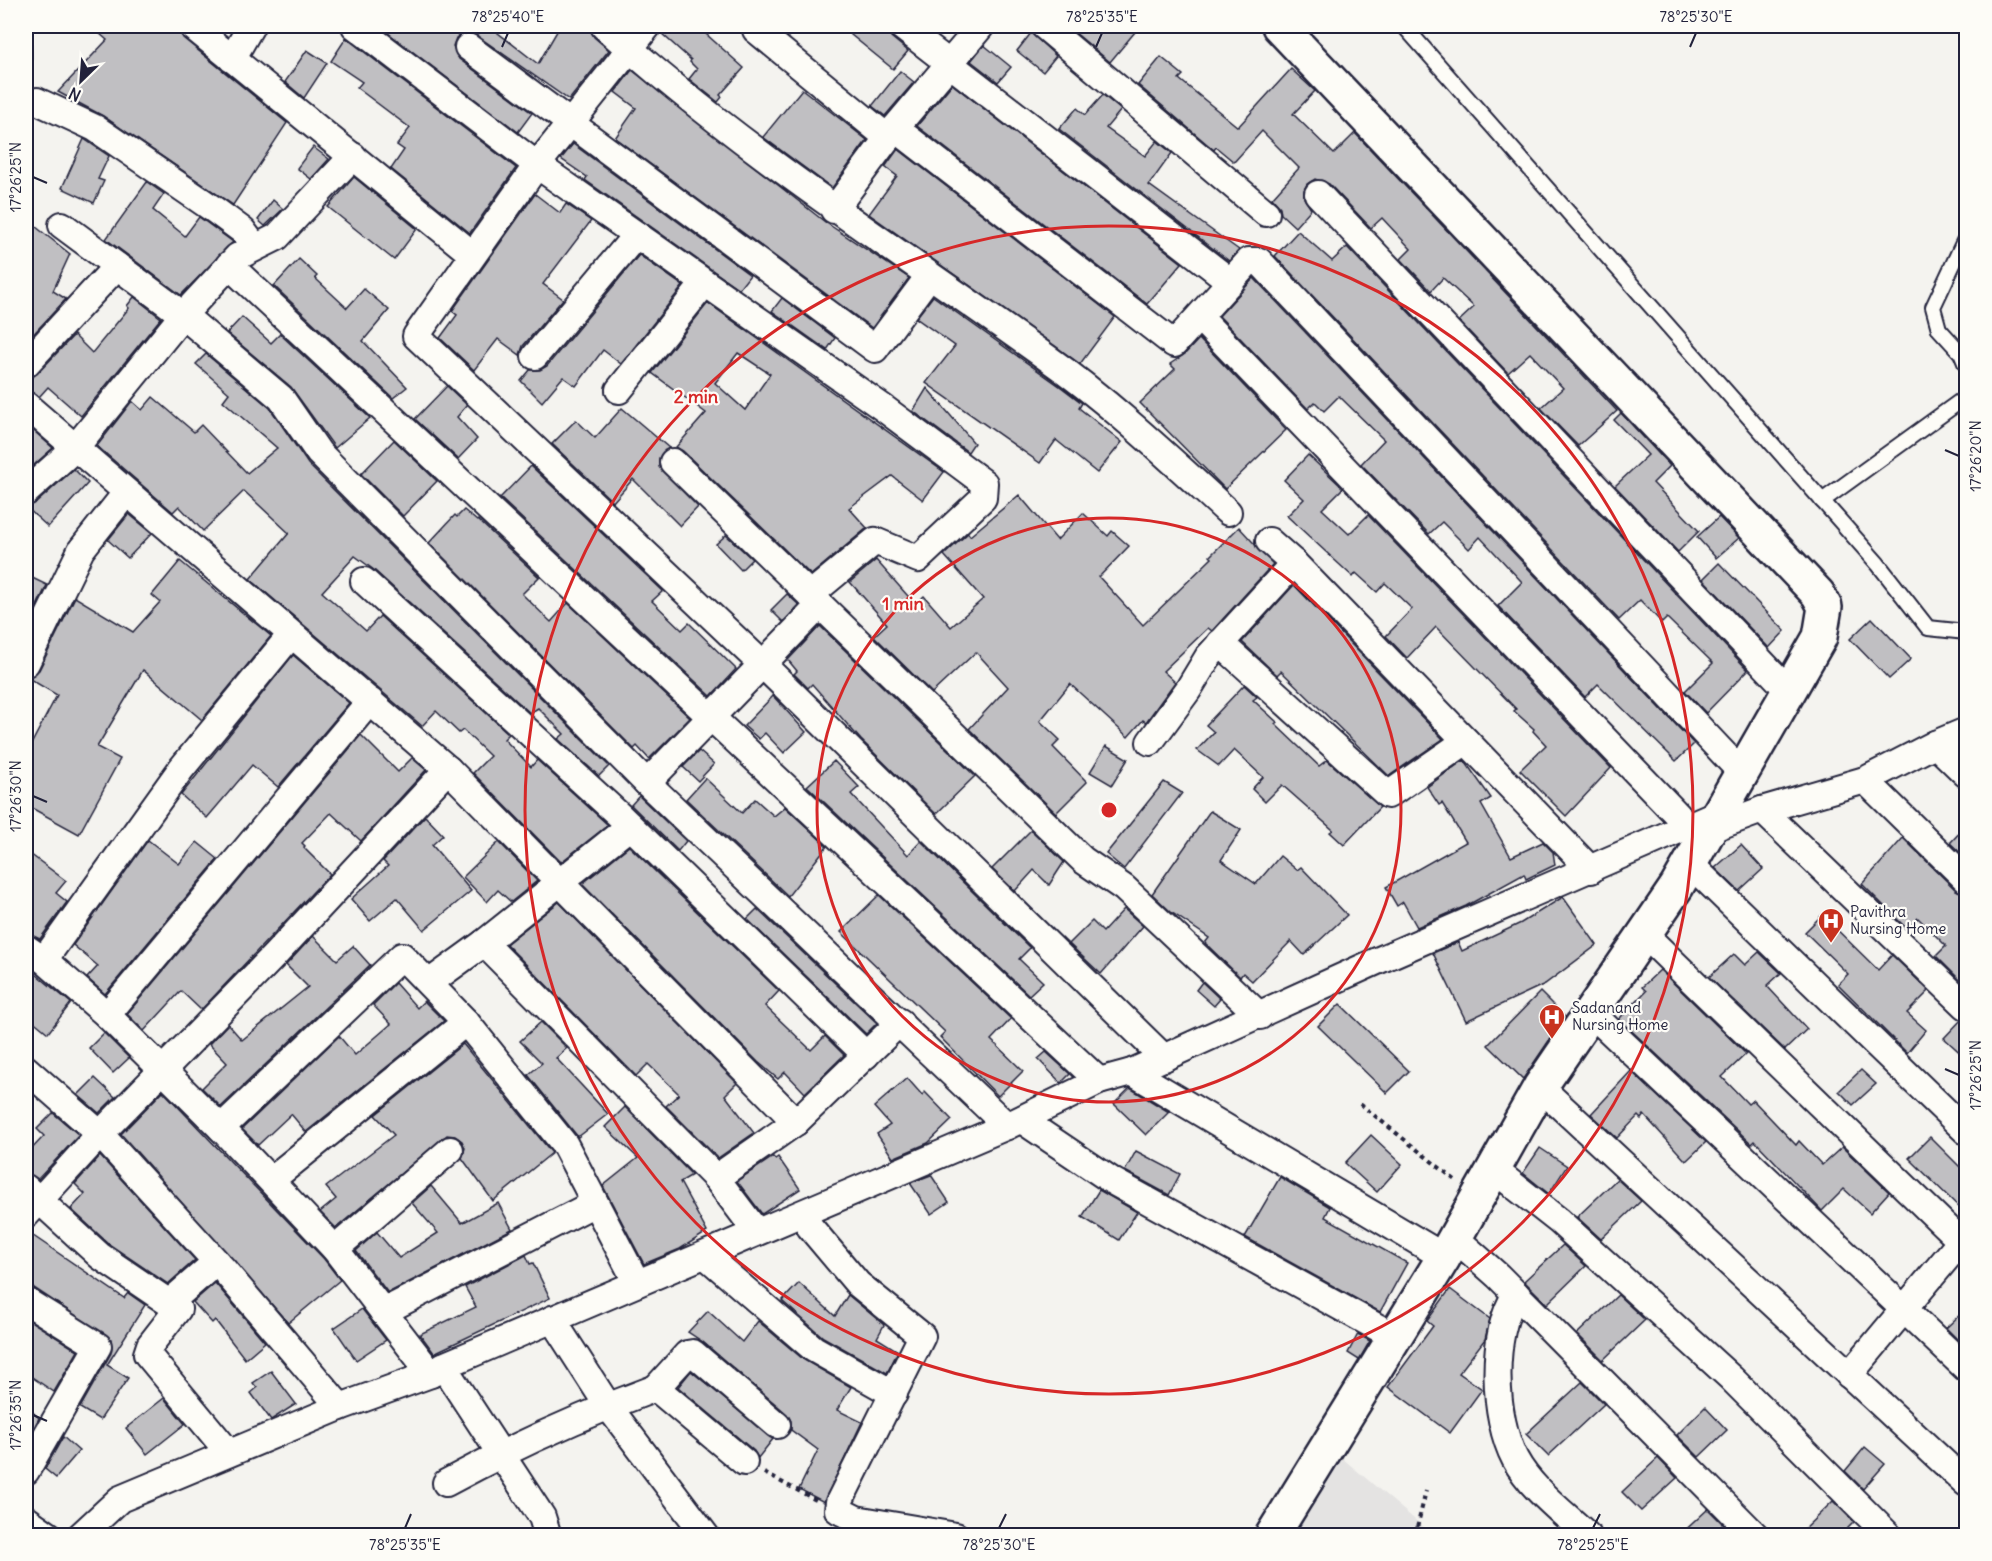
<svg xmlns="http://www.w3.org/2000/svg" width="1992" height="1561" font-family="Delius,sans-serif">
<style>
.built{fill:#e4e3e2}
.park{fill:#d5d4d5;stroke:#7c7b88;stroke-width:1.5}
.building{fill:#c0bfc2;stroke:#22223b;stroke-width:1.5;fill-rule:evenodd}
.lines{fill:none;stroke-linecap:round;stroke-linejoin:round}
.lane-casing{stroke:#22223b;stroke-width:18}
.street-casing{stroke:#22223b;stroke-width:30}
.secondary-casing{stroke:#22223b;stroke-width:38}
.path{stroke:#22223b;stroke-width:4;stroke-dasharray:4.5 4.5;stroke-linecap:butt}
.lane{stroke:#fdfcf7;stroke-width:14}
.street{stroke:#fdfcf7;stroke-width:26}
.secondary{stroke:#fdfcf7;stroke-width:33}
.ticks{fill:none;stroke:#22223b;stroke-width:2}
.ring{fill:none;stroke:#d62828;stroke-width:3}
.labels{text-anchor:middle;stroke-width:4.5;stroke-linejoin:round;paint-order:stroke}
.poi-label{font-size:15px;fill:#22223b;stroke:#fdfcf7;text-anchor:start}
.centre{fill:#d62828;stroke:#fdfcf7;stroke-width:3}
.ring-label{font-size:18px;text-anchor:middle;font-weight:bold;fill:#d62828;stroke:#fdfcf7;stroke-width:4.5;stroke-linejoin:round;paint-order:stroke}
.neatline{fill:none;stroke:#22223b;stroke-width:2}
.ticks-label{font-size:15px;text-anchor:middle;fill:#22223b}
</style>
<rect width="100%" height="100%" fill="#f4f3ef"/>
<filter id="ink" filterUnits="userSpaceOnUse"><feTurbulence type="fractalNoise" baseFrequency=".0167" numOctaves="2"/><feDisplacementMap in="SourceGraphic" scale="12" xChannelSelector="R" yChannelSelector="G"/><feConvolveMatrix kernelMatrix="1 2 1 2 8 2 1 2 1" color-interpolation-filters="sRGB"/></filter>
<g filter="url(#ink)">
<polygon class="built" points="1342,1458 1433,1535 1294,1535"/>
<polygon class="park" points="26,26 31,26 32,73 26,80"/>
<g class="building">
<polygon points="91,26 177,26 183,38 287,123 233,205 103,116 58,92 107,40"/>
<polygon points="379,26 489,26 538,64 560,26 589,26 594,37 609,50 569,100 476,35 463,33 456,38 453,46 459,59 532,113 518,132"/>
<polygon points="663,26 697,26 744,68 720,95 722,97 718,102 689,79 697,69 690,62 691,60 661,33"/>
<polygon points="840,26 886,26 891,37 908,51 893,69"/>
<polygon points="1067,26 1140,26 1110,62"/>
<polygon points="1031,33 1056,56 1043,72 1017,51"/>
<polygon points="346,38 516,168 470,233 391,169 404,150 397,145 410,128 357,88 362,82 331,61"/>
<polygon points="984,45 1011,67 998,82 971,61"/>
<polygon points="307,50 327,63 304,98 285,82"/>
<polygon points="1161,57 1183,75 1179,79 1238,127 1291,69 1315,91 1293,114 1334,154 1355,133 1617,411 1578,446 1541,408 1563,388 1530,353 1508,373 1459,321 1474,307 1443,278 1431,291 1401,259 1411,249 1382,218 1371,228 1329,184 1315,179 1307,184 1304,190 1304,198 1311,209 1295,227 1281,214 1280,207 1272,198 1299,168 1262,131 1234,162 1216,147 1214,150 1138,85"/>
<polygon points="632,70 825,222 909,278 872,328 615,138 636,108 615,92"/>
<polygon points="900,71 914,82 885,116 872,106"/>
<polygon points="952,84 1182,263 1147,304 917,126"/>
<polygon points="802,89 867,140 832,188 763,137"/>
<polygon points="1103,95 1121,110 1106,128 1145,156 1157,141 1172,153 1149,185 1239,250 1229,261 1059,129 1077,108 1085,115"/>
<polygon points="84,139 109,156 98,179 104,181 94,203 62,188"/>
<polygon points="573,144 750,275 739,289 585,180 587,177 561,159"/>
<polygon points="313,147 329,159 311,179 297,168"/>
<polygon points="898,149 1115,317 1080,364 869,214 897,176 885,167"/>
<polygon points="354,177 417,229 394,260 328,207"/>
<polygon points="147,182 164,194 153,210 185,236 199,217 233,242 181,295 106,239"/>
<polygon points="535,194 560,213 566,204 591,221 543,284 563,299 523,346 520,355 498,339 474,370 440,338 457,315 452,311"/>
<polygon points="273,200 283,209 265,226 258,220"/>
<polygon points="26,219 70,254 53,291 66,299 26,342"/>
<polygon points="1298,231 1332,261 1347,247 1748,670 1706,713 1685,691 1713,663 1667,618 1662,623 1640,600 1619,620 1275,256"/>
<polygon points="639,255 683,286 621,364 603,350 576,386 563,377 542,402 521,381 530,370 540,370 547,366"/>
<polygon points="299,259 317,276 315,278 347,308 364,289 389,310 363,341 407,387 393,398 274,286"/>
<polygon points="1254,278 1694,744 1676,761 1598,684 1585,697 1498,606 1522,582 1480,537 1469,549 1442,522 1429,534 1361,464 1384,440 1339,396 1324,411 1315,402 1308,409 1219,316"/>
<polygon points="933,296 1061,387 1082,403 1079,408 1122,442 1097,473 1056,440 1040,463 926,383 955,346 916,318"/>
<polygon points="134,297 161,318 81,416 48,387 39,397 26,390 26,379 37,374 74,335 92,353 129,308 127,306"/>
<polygon points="782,298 835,338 827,350 772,311"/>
<path d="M708,303L944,472L923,500L892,476L849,508L867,528L811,575L683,451L676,447L706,413L652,373ZM738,353L770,374L745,410L715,383Z"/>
<polygon points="242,317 271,343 280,334 370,418 335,448 291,387 227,333"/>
<polygon points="1199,339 1286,430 1225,489 1140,403 1175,369 1170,364 1185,354"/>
<polygon points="206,354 270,408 308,464 609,766 599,776 558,739 564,734 538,708 530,713 374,570 355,556 322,592 366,631 380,616 509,734 504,739 531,767 537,760 608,825 561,862 473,773 490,756 463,730 459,733 436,711 422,726 250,579 289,533 244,491 203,531 179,506 173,512 97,446 132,401 142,410 153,397 194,432 201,425 247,473 277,448 223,401 229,393 196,364"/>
<polygon points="447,386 467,405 457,417 477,439 458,459 415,419"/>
<polygon points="927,388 974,443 968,452 913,411"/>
<polygon points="622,408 669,448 659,458 659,467 698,507 680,526 633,479 613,502 552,444 576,420 595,438"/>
<polygon points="1621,413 1670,466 1653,483 1699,531 1678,552 1615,486 1648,455 1614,420"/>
<polygon points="26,424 53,448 26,472"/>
<polygon points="394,440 437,481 403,516 361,474"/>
<polygon points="1308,455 1343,488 1322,509 1349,534 1368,515 1611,768 1566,816 1520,770 1546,745 1533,731 1534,729 1514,711 1516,709 1436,627 1407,658 1386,636 1412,609 1385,583 1377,592 1356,573 1353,577 1287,516 1304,499 1284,480"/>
<polygon points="531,466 663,591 652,601 682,630 689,623 736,669 711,696 500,498"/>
<polygon points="74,469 88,483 48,527 26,507 36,503"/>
<polygon points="1019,495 1057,540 1083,513 1108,536 1112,531 1129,546 1099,577 1143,625 1212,558 1210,556 1239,527 1273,564 1212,631 1208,628 1163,671 1175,682 1146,722 1143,720 1128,737 1070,684 1040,721 1060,740 1053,747 1087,782 1056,813 969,729 1008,687 976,652 932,693 874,636 887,624 850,582 876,560 915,604 924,596 951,627 983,599 944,555 968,533 970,536"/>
<polygon points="464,510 477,521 478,520 539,577 522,594 551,622 568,603 690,718 649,759 637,746 634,749 429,543 455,515 457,517"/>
<polygon points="129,514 152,533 128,558 108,540"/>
<polygon points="1719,517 1739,538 1716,558 1697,537"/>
<polygon points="726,535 752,559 741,570 716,544"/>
<polygon points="180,561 271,636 202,720 143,670 97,747 120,759 79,834 26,805 26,754 57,695 28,678 39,670 75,597 133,632 160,602 152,595"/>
<polygon points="1719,563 1785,631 1769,648 1703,579"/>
<polygon points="26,575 47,585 33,614 26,611"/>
<polygon points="1294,585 1443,739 1389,776 1281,671 1277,675 1242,642"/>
<polygon points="787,594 799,605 783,622 771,610"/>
<polygon points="1872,618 1911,659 1889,679 1850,639"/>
<polygon points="820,626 975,776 936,814 861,740 812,684 808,688 794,674 797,671 788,660"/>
<polygon points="293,655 349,703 278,787 252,765 207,818 181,795"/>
<polygon points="1244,685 1257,697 1253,700 1277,722 1275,724 1319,766 1327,760 1380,807 1344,845 1330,832 1333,830 1282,785 1265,802 1252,789 1263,777 1234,750 1219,766 1197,750 1214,732 1206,725"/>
<polygon points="773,696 806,732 784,753 765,733 759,739 744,726"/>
<polygon points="361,735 398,772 412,758 426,770 361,841 331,813 302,843 305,846 304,848 330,874 201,1010 181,991 144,1031 127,1014"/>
<polygon points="1106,746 1128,759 1112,785 1090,772"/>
<polygon points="699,751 714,764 698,781 683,767"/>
<polygon points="1464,760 1491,798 1481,804 1511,857 1543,842 1553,852 1555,865 1526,879 1524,874 1466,906 1417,927 1403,902 1397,906 1386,887 1466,842 1442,803 1439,805 1427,787"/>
<polygon points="834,761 859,787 851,794 908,855 921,841 1030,948 1019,959 1043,982 1029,995 807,786"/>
<polygon points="705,778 742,813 755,799 774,816 785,807 827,846 788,896 686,799"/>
<polygon points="1164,782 1182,793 1124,869 1106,854"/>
<polygon points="639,796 686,841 678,851 631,805"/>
<polygon points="1210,811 1241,830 1221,860 1256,884 1280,856 1297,870 1301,867 1347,915 1304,955 1291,941 1252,981 1243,973 1240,977 1205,943 1209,938 1171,912 1152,894"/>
<polygon points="425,816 443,835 432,845 471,891 424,930 397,898 370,921 351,899 388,866 383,861"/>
<polygon points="1966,826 1966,858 1950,843"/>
<polygon points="1031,830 1064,862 1049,885 1034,870 1015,891 992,869"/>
<polygon points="1903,838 1956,890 1966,894 1966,975 1961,981 1936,956 1946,946 1918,918 1907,929 1862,884"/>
<polygon points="148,840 179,864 197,842 218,859 105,994 87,978 98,966 73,945"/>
<polygon points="499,842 537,881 511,902 498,890 487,902 463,877"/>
<polygon points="1741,845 1763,869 1739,891 1715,868"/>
<polygon points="629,846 779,991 765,1006 811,1050 825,1036 844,1055 805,1093 785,1072 778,1079 758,1062 582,884"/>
<polygon points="26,851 66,881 56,893 67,902 40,939 26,933"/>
<polygon points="879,895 1011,1019 991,1040 1023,1071 998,1096 940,1037 945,1032 841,932"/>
<polygon points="1563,897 1597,945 1545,984 1466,1021 1433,953 1458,942 1462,951 1521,923"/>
<polygon points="559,902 737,1083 725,1095 754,1133 718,1158 666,1106 679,1094 648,1064 636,1076 506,944"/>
<polygon points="757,909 877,1023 866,1034 747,919"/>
<polygon points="1124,909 1143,926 1101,974 1069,944 1092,921 1103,932"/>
<polygon points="1822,915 1878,970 1892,955 1929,991 1907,1013 1926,1030 1907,1053 1838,984 1848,974 1805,932"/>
<polygon points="313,936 337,960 353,946 370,965 221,1107 202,1088 227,1063 209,1044 228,1024 242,1040 308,987 286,965"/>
<polygon points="1759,952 1781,973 1767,986 1807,1029 1785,1050 1709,977 1734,954 1745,965"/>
<polygon points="26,966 71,1003 48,1033 26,1015"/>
<polygon points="1660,970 1746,1054 1722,1077 1748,1104 1753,1100 1796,1145 1799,1141 1822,1165 1842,1147 1889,1192 1870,1213 1844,1189 1822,1211 1755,1141 1752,1144 1619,1019 1646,991 1642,987"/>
<polygon points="1202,982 1220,999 1214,1006 1196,990"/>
<polygon points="395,983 417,1008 424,1001 444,1021 306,1132 291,1114 258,1145 242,1129 339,1036 355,1055 391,1024 373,1005"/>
<polygon points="1540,992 1565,1017 1523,1079 1488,1045"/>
<polygon points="1340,1004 1409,1071 1387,1093 1318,1026"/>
<polygon points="1961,1020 1966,1021 1966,1058 1944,1038"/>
<polygon points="541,1022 567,1048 556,1058 608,1114 578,1137 528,1075 542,1063 520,1041"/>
<polygon points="104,1033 129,1058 113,1073 89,1048"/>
<polygon points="463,1044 552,1153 493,1201 462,1158 465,1148 462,1141 455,1136 447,1135 336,1228 320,1212 336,1199 326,1187 394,1135 375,1115"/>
<polygon points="1046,1052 1070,1074 1061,1083 1038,1059"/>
<polygon points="1861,1070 1876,1084 1853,1105 1839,1091"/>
<polygon points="1631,1071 1706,1142 1686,1161 1644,1115 1641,1119 1638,1116 1617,1138 1591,1114"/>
<polygon points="95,1078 115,1097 99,1113 78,1095"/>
<polygon points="907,1078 922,1095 925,1092 952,1120 928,1143 893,1158 877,1134 890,1125 874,1107"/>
<polygon points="1130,1088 1169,1112 1146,1135 1114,1104"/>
<polygon points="163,1091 324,1259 340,1280 288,1323 121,1134"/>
<polygon points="625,1107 692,1175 680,1182 707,1232 680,1249 644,1264 603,1186 638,1158 605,1127"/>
<polygon points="53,1113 79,1135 38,1179 26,1173 26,1155 44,1136 37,1129"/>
<polygon points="1371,1135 1402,1164 1377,1192 1345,1163"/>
<polygon points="1930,1137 1966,1173 1966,1214 1909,1158"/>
<polygon points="1540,1148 1567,1166 1549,1194 1523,1173"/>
<polygon points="1136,1151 1180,1174 1169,1195 1125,1171"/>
<polygon points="100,1156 195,1260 168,1284 109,1244 71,1209 85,1194 75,1184"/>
<polygon points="773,1157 775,1159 778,1157 800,1189 762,1214 737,1181"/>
<polygon points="931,1175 949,1202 931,1214 910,1183"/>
<polygon points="1280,1177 1330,1207 1325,1217 1407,1263 1380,1312 1245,1237"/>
<polygon points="1617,1179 1641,1201 1601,1239 1577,1217"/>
<polygon points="431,1186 462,1223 498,1203 512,1229 388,1293 356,1251 377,1232 399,1258 438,1233 412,1203"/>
<polygon points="1099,1190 1137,1212 1119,1240 1082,1217"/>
<polygon points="26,1231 124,1298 128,1293 145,1305 107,1365 128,1378 100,1420 80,1408 111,1353 111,1339 34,1288 26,1286"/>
<polygon points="1563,1245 1586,1266 1547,1304 1524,1281"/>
<polygon points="526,1255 530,1264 533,1263 550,1298 434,1353 420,1334 476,1307 465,1287"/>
<polygon points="215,1283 265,1342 245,1359 215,1320 212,1323 193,1302"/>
<polygon points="799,1283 835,1316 848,1295 884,1325 877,1338 898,1351 887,1373 823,1337 782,1301"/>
<polygon points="1450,1289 1490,1319 1485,1339 1459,1373 1482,1389 1450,1433 1388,1387 1433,1326 1427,1321"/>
<polygon points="1618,1295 1645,1320 1603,1360 1577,1334"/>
<polygon points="362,1309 386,1340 356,1360 334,1328"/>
<polygon points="1966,1309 1966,1348 1946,1328"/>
<polygon points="708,1311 742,1342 758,1321 804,1360 851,1387 837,1410 862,1422 824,1502 799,1489 818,1450 791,1430 791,1421 787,1414 703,1342 688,1332"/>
<polygon points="26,1318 78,1351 54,1392 26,1373"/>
<polygon points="1358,1334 1370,1341 1359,1360 1348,1353"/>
<polygon points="271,1371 296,1404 271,1420 251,1393 257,1388 253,1383"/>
<polygon points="691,1371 773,1439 758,1458 754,1451 678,1387"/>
<polygon points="1582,1382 1604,1404 1548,1456 1526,1434"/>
<polygon points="164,1398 185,1424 147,1454 126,1428"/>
<polygon points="26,1406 39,1418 26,1442"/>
<polygon points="1705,1407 1727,1430 1699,1457 1677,1435"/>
<polygon points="63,1437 79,1451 56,1478 45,1469"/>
<polygon points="1865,1447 1885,1464 1863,1489 1845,1471"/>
<polygon points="1658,1458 1677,1478 1641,1511 1622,1492"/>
<polygon points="1833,1501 1854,1522 1840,1536 1797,1536"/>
<polygon points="1708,1509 1730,1531 1726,1536 1679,1536"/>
</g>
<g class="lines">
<g class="lane-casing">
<g id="lane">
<polyline points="1404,26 1878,564 1928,628 1966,632"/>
<polyline points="1964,241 1933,307 1939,329 1961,353 1966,365"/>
<polyline points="1822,501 1959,402 1966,400"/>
</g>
</g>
<g class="street-casing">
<g id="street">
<polyline points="192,26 472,254"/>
<polyline points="355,26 537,165 882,407 984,483 983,498 918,559 875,541 810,595"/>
<path d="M604,26C741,150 896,249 1046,357C1111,403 1169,458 1228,512"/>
<polyline points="648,26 537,165 416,336 762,664 1164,1058"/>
<polyline points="901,26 1231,282"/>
<polyline points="1044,26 1266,213"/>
<polyline points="756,30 888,138"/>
<polyline points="468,47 875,349 929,276"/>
<polyline points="232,59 251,26"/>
<polyline points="37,101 95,128 216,211 243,231 255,247"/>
<polyline points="895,128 1174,344 1249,261 1259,261 1742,773"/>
<polyline points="353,156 277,237 237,257 183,315 281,398 319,453 647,783 1007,1126"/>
<polyline points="1318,194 1790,692"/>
<polyline points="834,210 895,128 981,26"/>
<polyline points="229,265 1099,1081"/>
<polyline points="1200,318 1689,827"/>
<polyline points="535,356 636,235"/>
<polyline points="26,364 117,266"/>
<polyline points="619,390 704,284"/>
<polyline points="26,405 448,769 796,1122"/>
<polyline points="673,462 1083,860 1124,888 1260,1016"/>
<polyline points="26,492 75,448 183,315 62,225"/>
<polyline points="1269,541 1294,563 1591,870"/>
<polyline points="364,581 619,815 866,1055"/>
<polyline points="1220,643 1388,795 1466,741"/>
<polyline points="26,663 81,550 126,493"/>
<polyline points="1150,742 1188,690 1208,657 1294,563"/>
<polyline points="1935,744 1966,774"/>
<polyline points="1865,780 1966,879"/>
<polyline points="647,783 820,605"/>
<polyline points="1762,810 1966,1006"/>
<polyline points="1708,830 1762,810 1865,780 1935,744 1966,731"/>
<polyline points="1689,863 1966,1131"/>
<polyline points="1645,935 1966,1246"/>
<polyline points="484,943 716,1178 756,1231"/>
<polyline points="26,948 44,960 107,1015 221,1128 335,1249 431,1374"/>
<polyline points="44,960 181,769 290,636"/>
<polyline points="429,983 484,943 630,826"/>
<polyline points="1590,1012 1966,1368"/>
<polyline points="107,1015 370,701"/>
<polyline points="26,1069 100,1134 223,1269 340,1407"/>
<polyline points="1132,1072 1444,1257"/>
<polyline points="1540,1087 1966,1483"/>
<polyline points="1022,1120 1114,1182 1395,1337"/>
<polyline points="221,1128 402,956 466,1022 565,1145 637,1283"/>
<polyline points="1493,1169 1559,1221 1731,1378 1889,1536"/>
<polyline points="716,1178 796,1122 900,1022"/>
<polyline points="271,1180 466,1022"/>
<polyline points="26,1188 100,1256 178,1309 150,1345 147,1354 229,1453"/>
<polyline points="804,1214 810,1227 858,1284 922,1336 839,1502 838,1510 856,1519 956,1536"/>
<polyline points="26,1215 100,1134 274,956 448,769"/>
<polyline points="1454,1237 1498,1276 1756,1536"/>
<polyline points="335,1249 450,1150"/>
<polyline points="706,1256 814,1349 894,1394"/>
<path d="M1516,1294C1490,1335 1493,1417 1515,1459C1531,1489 1564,1513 1588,1536"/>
<polyline points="26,1301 98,1346 26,1471"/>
<polyline points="169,1303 216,1262"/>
<polyline points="383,1312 595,1203"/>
<polyline points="552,1319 608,1406 706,1536"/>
<polyline points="443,1366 542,1517 548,1536"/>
<polyline points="1849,1375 1966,1235"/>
<polyline points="744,1462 656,1388 687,1354 693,1353 777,1425"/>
<path d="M446,1483C514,1446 583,1415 656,1388"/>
<polyline points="26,1519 50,1536"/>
<polyline points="80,1536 120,1499 340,1407 431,1374 443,1366 1007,1126 1099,1081 1132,1072 1377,961 1718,813"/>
</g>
</g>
<g class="secondary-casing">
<polyline id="secondary" points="1272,1536 1444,1257 1540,1087 1677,886 1820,637 1825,607 1818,594 1279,26"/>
</g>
<g class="path">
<polyline points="1360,1104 1455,1180"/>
<polyline points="764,1473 816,1500"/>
<polyline points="1415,1536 1426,1491"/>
</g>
<use href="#lane" class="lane"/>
<use href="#street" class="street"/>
<use href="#secondary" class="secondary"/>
</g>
</g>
<path class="ticks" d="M502,47L508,33M1096,47L1102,33M1690,47L1696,33M33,177L47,183M1945,450L1959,456M33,796L47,802M1945,1069L1959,1075M33,1415L47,1421M405,1528L411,1514M999,1528L1006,1514M1593,1528L1600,1514"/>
<g class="ring">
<circle cx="1109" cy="810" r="292"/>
<circle cx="1109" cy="810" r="584"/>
</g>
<defs>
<g id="hospital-pin" transform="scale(1.35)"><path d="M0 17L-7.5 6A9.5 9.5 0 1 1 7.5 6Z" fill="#c8321e" stroke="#fdfcf7"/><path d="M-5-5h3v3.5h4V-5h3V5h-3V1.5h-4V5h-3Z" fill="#fff"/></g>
</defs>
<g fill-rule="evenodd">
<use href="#hospital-pin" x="1831" y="921"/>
<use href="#hospital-pin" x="1552" y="1017"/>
</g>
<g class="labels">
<g class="poi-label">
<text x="1850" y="917">Pavithra<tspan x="1850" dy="17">Nursing Home</tspan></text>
<text x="1572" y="1013">Sadanand<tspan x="1572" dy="17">Nursing Home</tspan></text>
</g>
</g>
<circle cx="1109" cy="810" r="9" class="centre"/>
<g class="ring-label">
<text x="696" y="403">2 min</text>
<text x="903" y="610">1 min</text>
</g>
<rect width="1992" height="1561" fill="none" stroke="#fdfcf7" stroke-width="66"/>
<g transform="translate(81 81) rotate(205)" stroke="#fdfcf7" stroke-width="4.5" paint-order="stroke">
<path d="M0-4.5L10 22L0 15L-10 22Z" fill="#22223b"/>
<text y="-9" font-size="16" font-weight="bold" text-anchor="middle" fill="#22223b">N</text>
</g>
<rect x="33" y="33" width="1926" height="1495" class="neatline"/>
<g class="ticks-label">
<text x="508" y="22">78°25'40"E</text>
<text x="1102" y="22">78°25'35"E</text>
<text x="1696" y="22">78°25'30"E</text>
<text transform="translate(16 177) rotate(-90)" y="5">17°26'25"N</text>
<text transform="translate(1976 456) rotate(-90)" y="5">17°26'20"N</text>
<text transform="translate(16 796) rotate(-90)" y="5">17°26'30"N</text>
<text transform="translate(1976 1075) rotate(-90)" y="5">17°26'25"N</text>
<text transform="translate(16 1415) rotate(-90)" y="5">17°26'35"N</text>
<text x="405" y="1550">78°25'35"E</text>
<text x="999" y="1550">78°25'30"E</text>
<text x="1593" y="1550">78°25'25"E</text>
</g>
</svg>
